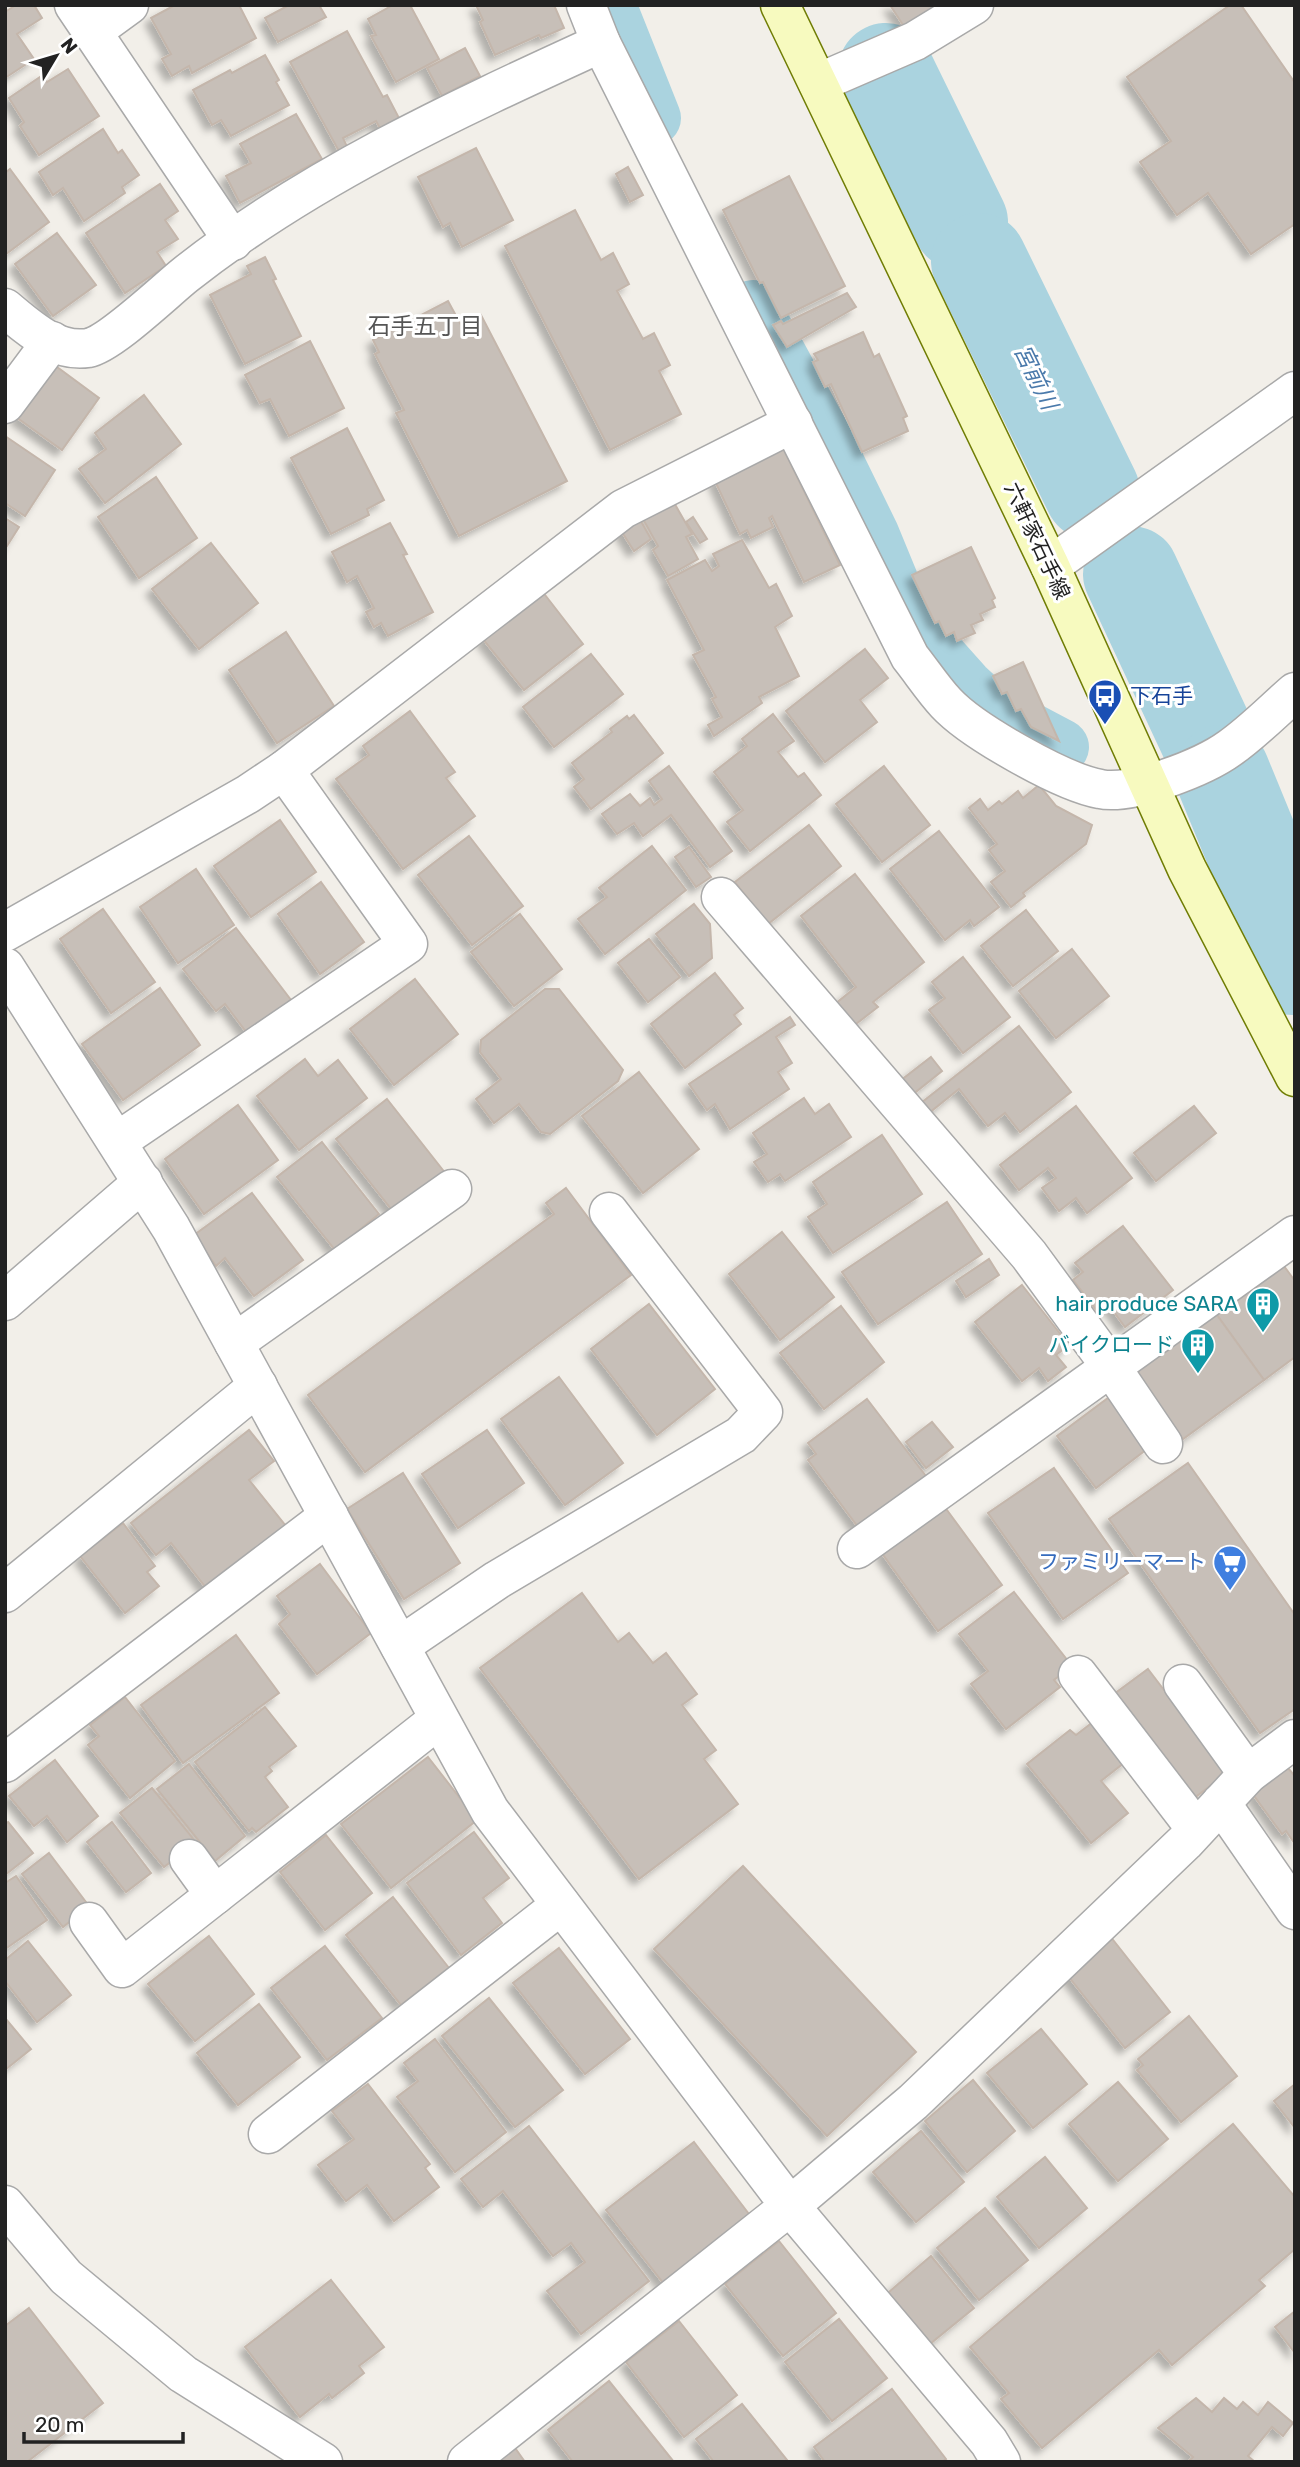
<svg xmlns="http://www.w3.org/2000/svg" width="1300" height="2467" font-family="Rubik,'Noto Sans JP',sans-serif">
<style>
.lines{fill:none;stroke-linecap:round;stroke-linejoin:round}
.canal{stroke:#aad3df;stroke-width:56}
.river{stroke:#aad3df;stroke-width:96}
.building{fill:#c7bfb8;stroke:#c4b6ab;stroke-width:2;filter:url(#shadow)}
.minor-casing{stroke:#a9a9a9;stroke-width:41}
.secondary-casing{stroke:#707d05;stroke-width:41}
.minor{stroke:#fff;stroke-width:38}
.secondary{stroke:#f7fabf;stroke-width:38}
.labels{text-anchor:middle;stroke-width:6;stroke-linejoin:round;paint-order:stroke}
.street-label{font-size:21px;fill:#222;stroke:#fff}
.transit-label{font-size:21px;fill:#164399;stroke:#fff;text-anchor:start}
.culture-label{font-size:21px;fill:#0d838f;stroke:#fff;text-anchor:end}
.shop-label{font-size:21px;fill:#366cbe;stroke:#fff;text-anchor:end}
.neighbourhood-label{font-size:23px;fill:#555;stroke:#fff}
.water-label{font-size:23px;font-style:italic;fill:#4a7aab;stroke:#fff}
</style>
<defs>
<filter id="shadow"><feDropShadow dx="-6" dy="6" stdDeviation="3.5" flood-color="#0004"/></filter>
</defs>
<rect width="100%" height="100%" fill="#f2efe9"/>
<g class="lines">
<g class="canal">
<polyline points="608,5 653,118"/>
<polyline points="753,308 826,442 871,534 892,585 924,640 965,686 991,710 1061,747"/>
<polyline points="1240,839 1252,846"/>
</g>
<g class="river">
<polyline points="886,71 960,222"/>
<polyline points="979,261 1092,492"/>
<polyline points="1131,574 1207,737"/>
<polyline points="1222,773 1252,846 1292,967"/>
</g>
</g>
<g class="building">
<polygon points="16,5 34,5 42,18 17,34 34,59 5,78 5,12"/>
<polygon points="175,5 239,5 256,38 192,73 189,66 172,76 162,59 171,54 151,18"/>
<polygon points="289,5 319,5 326,17 278,42 265,18"/>
<polygon points="393,5 410,5 439,59 396,82 371,36 376,35 368,19"/>
<polygon points="476,5 554,5 564,28 541,38 539,35 495,55 480,22 483,20"/>
<polygon points="890,5 949,5 907,31"/>
<polygon points="1230,5 1241,5 1295,83 1295,224 1251,254 1208,193 1177,215 1140,162 1171,141 1127,77"/>
<polygon points="347,31 383,97 387,95 400,120 381,130 376,121 343,138 348,149 340,153 290,62"/>
<polygon points="465,48 480,76 442,96 427,68"/>
<polygon points="265,55 279,80 276,82 289,105 231,136 221,120 212,125 193,90 230,70 232,73"/>
<polygon points="68,69 99,116 39,155 20,126 24,122 9,98 43,75 47,82"/>
<polygon points="296,114 322,159 240,203 226,176 251,163 240,144"/>
<polygon points="103,129 118,153 122,150 139,175 122,187 125,193 84,221 63,188 53,195 39,172"/>
<polygon points="476,148 513,220 462,247 450,223 443,227 418,177"/>
<polygon points="628,167 643,195 630,202 616,174"/>
<polygon points="10,169 49,222 6,254 5,173"/>
<polygon points="789,176 845,286 781,318 763,282 760,283 723,210"/>
<polygon points="160,184 178,211 165,220 178,239 157,252 166,266 125,293 86,233"/>
<polygon points="575,210 601,260 613,253 629,284 617,291 643,339 654,333 670,365 659,371 681,414 610,450 505,246"/>
<polygon points="57,233 96,285 53,316 15,264"/>
<polygon points="265,257 276,279 273,280 301,336 245,364 210,295 251,274 247,266"/>
<polygon points="847,293 856,307 787,347 773,325 781,321 783,324"/>
<polygon points="448,301 461,325 481,315 567,481 459,536 396,413 404,410 375,354 379,352 373,340"/>
<polygon points="863,332 874,357 879,354 907,416 903,418 908,431 862,452 831,384 825,387 813,362 818,360 814,354"/>
<polygon points="310,341 344,408 289,436 270,399 260,403 245,375"/>
<polygon points="53,364 99,398 62,450 16,417"/>
<polygon points="144,395 181,444 105,503 79,469 106,449 95,433"/>
<polygon points="347,428 384,500 367,509 369,515 331,534 291,458"/>
<polygon points="5,436 55,470 25,516 5,503"/>
<polygon points="782,446 840,565 804,582 772,516 769,518 773,527 751,538 747,530 740,534 714,479"/>
<polygon points="156,477 197,538 139,578 98,517"/>
<polygon points="669,494 692,534 686,537 698,559 668,576 653,550 658,546 638,510"/>
<polygon points="638,516 651,539 634,551 620,529"/>
<polygon points="693,517 707,539 700,543 686,522"/>
<polygon points="5,518 19,527 5,549"/>
<polygon points="390,523 407,554 403,555 433,612 388,636 381,623 374,627 366,612 374,608 357,576 347,582 332,552"/>
<polygon points="742,540 769,588 776,584 792,616 775,627 799,676 759,697 762,703 714,736 708,725 722,717 712,699 716,697 693,655 704,650 667,580 705,560 712,571 719,566 713,554"/>
<polygon points="211,543 258,603 199,649 152,589"/>
<polygon points="971,547 995,598 992,600 995,607 980,614 983,620 971,625 975,633 957,641 954,632 946,636 939,621 935,623 912,575"/>
<polygon points="542,591 583,644 524,690 482,638"/>
<polygon points="286,632 334,706 277,743 229,670"/>
<polygon points="865,649 888,678 860,700 877,722 825,762 786,711"/>
<polygon points="591,654 623,694 554,747 523,707"/>
<polygon points="1023,662 1059,741 1031,727 1021,709 1016,711 1007,692 1002,694 993,676"/>
<polygon points="410,711 455,772 446,778 475,816 403,869 336,779 369,755 363,746"/>
<polygon points="773,714 794,741 778,752 798,777 804,773 821,795 750,851 727,822 743,810 714,772 747,746 742,739"/>
<polygon points="634,715 663,753 591,809 574,787 584,779 572,763 612,732 610,729 627,716 629,719"/>
<polygon points="669,766 732,851 710,867 671,815 643,836 634,823 617,834 602,814 630,794 640,806 650,798 654,805 662,799 649,781"/>
<polygon points="884,766 930,825 882,862 836,804"/>
<polygon points="1039,785 1056,806 1092,825 1086,844 1023,893 1025,896 1011,907 991,882 1005,871 989,850 997,844 969,808 980,799 988,810 999,801 1002,804 1018,791 1023,798"/>
<polygon points="280,820 316,872 251,917 214,866"/>
<polygon points="809,825 841,866 768,924 735,882"/>
<polygon points="939,831 999,907 974,926 970,920 945,940 890,869"/>
<polygon points="469,836 523,906 472,945 418,875"/>
<polygon points="652,846 686,890 605,954 578,919 607,897 599,888"/>
<polygon points="689,847 711,877 696,887 675,857"/>
<polygon points="196,869 234,925 178,963 140,907"/>
<polygon points="855,874 924,962 873,1002 878,1007 852,1027 835,1004 856,987 801,916"/>
<polygon points="321,882 364,942 320,974 278,914"/>
<polygon points="694,904 710,924 712,958 689,976 656,934"/>
<polygon points="103,909 155,982 111,1013 60,939"/>
<polygon points="1026,910 1058,951 1013,986 981,946"/>
<polygon points="520,914 562,969 514,1006 471,952"/>
<polygon points="236,928 291,1000 247,1033 225,1004 216,1011 183,969"/>
<polygon points="649,939 680,977 648,1002 618,963"/>
<polygon points="1072,949 1109,996 1056,1038 1019,991"/>
<polygon points="963,957 1010,1017 963,1053 929,1010 945,998 932,982"/>
<polygon points="715,973 743,1008 734,1015 741,1024 685,1068 651,1024"/>
<polygon points="415,979 458,1034 394,1085 350,1029"/>
<polygon points="160,988 200,1045 123,1100 82,1044"/>
<polygon points="545,989 559,989 623,1070 618,1081 550,1134 541,1132 519,1104 494,1123 476,1099 501,1079 480,1052 481,1040"/>
<polygon points="790,1017 795,1025 776,1037 792,1063 778,1072 789,1089 730,1129 715,1104 707,1110 689,1084"/>
<polygon points="1019,1026 1071,1092 1020,1132 1005,1113 988,1126 959,1089 929,1113 921,1103"/>
<polygon points="931,1057 942,1071 912,1095 900,1081"/>
<polygon points="305,1059 318,1076 338,1060 367,1098 299,1150 257,1096"/>
<polygon points="639,1072 699,1149 643,1193 582,1116"/>
<polygon points="804,1098 815,1114 829,1104 851,1137 785,1181 780,1174 768,1182 754,1162 767,1154 753,1133"/>
<polygon points="387,1099 446,1174 395,1214 336,1139"/>
<polygon points="238,1105 278,1160 204,1214 165,1159"/>
<polygon points="1076,1106 1132,1178 1087,1213 1076,1198 1059,1211 1042,1188 1056,1178 1048,1168 1019,1190 1000,1165"/>
<polygon points="1194,1106 1216,1133 1156,1181 1134,1153"/>
<polygon points="882,1135 922,1194 833,1253 808,1217 827,1204 813,1182"/>
<polygon points="322,1142 379,1214 335,1250 277,1177"/>
<polygon points="566,1188 631,1275 365,1472 308,1395 554,1214 546,1203"/>
<polygon points="252,1193 303,1260 254,1296 225,1258 216,1266 194,1235"/>
<polygon points="947,1202 982,1254 878,1324 842,1272"/>
<polygon points="1123,1226 1173,1290 1125,1327 1108,1304 1098,1312 1073,1280 1083,1272 1075,1263"/>
<polygon points="782,1232 834,1297 780,1340 729,1274"/>
<polygon points="989,1259 999,1275 966,1297 956,1281"/>
<polygon points="1281,1262 1295,1281 1295,1357 1264,1380 1214,1311"/>
<polygon points="1022,1285 1069,1345 1056,1355 1066,1367 1048,1381 1039,1368 1022,1381 975,1322"/>
<polygon points="649,1304 715,1389 657,1435 591,1349"/>
<polygon points="841,1306 884,1362 824,1409 780,1353"/>
<polygon points="1214,1311 1264,1380 1183,1439 1132,1370"/>
<polygon points="559,1377 623,1463 565,1505 501,1419"/>
<polygon points="1108,1398 1147,1449 1096,1488 1057,1436"/>
<polygon points="867,1399 929,1480 861,1531 808,1460 816,1454 808,1443"/>
<polygon points="932,1422 953,1447 926,1468 906,1442"/>
<polygon points="249,1430 274,1461 249,1480 286,1526 207,1589 171,1543 156,1555 131,1523"/>
<polygon points="487,1430 524,1483 458,1528 422,1474"/>
<polygon points="1188,1463 1295,1615 1295,1709 1260,1733 1109,1519"/>
<polygon points="1054,1468 1128,1573 1063,1619 988,1513"/>
<polygon points="403,1473 460,1563 404,1599 347,1509"/>
<polygon points="944,1506 1002,1585 938,1631 881,1552"/>
<polygon points="123,1523 155,1566 147,1572 159,1586 125,1613 80,1556"/>
<polygon points="320,1564 371,1633 317,1674 279,1624 290,1614 277,1596"/>
<polygon points="1014,1592 1072,1666 1054,1680 1060,1687 1006,1729 971,1684 988,1671 959,1634"/>
<polygon points="582,1593 618,1642 629,1633 653,1663 666,1653 697,1694 682,1705 716,1750 704,1759 738,1804 639,1879 480,1668"/>
<polygon points="236,1635 279,1693 183,1763 141,1705"/>
<polygon points="1148,1669 1227,1773 1189,1802 1110,1697"/>
<polygon points="125,1697 175,1761 130,1798 88,1745 99,1736 90,1725"/>
<polygon points="265,1707 296,1746 269,1767 272,1771 265,1777 288,1807 256,1832 252,1828 249,1831 195,1762"/>
<polygon points="1097,1719 1129,1759 1101,1781 1128,1813 1091,1843 1027,1764 1070,1730 1076,1735"/>
<polygon points="428,1757 477,1820 391,1888 341,1824"/>
<polygon points="55,1760 98,1816 67,1842 47,1816 34,1826 9,1796"/>
<polygon points="189,1764 245,1836 215,1861 157,1789"/>
<polygon points="1288,1768 1293,1774 1295,1773 1295,1844 1286,1831 1282,1834 1252,1793"/>
<polygon points="152,1788 196,1842 164,1867 120,1813"/>
<polygon points="8,1822 33,1853 5,1875 5,1824"/>
<polygon points="112,1822 151,1873 126,1892 87,1842"/>
<polygon points="474,1832 509,1878 483,1898 502,1923 461,1955 407,1883"/>
<polygon points="326,1835 372,1893 325,1930 280,1872"/>
<polygon points="49,1853 89,1906 63,1927 22,1874"/>
<polygon points="743,1866 916,2052 827,2136 654,1949"/>
<polygon points="16,1876 47,1920 5,1949 5,1883"/>
<polygon points="393,1897 449,1968 401,2005 346,1935"/>
<polygon points="209,1936 254,1994 195,2041 148,1984"/>
<polygon points="1110,1936 1170,2012 1125,2048 1065,1972"/>
<polygon points="28,1941 71,1995 37,2022 5,1981 5,1960"/>
<polygon points="325,1946 382,2018 327,2060 271,1988"/>
<polygon points="559,1948 630,2039 585,2074 513,1983"/>
<polygon points="489,1998 563,2090 515,2127 442,2036"/>
<polygon points="259,2004 300,2057 238,2105 197,2053"/>
<polygon points="1189,2016 1237,2076 1181,2122 1137,2070 1143,2065 1138,2059"/>
<polygon points="5,2018 31,2049 5,2070"/>
<polygon points="1041,2029 1087,2084 1033,2128 987,2073"/>
<polygon points="435,2039 506,2132 455,2172 397,2097 418,2081 404,2063"/>
<polygon points="973,2080 1015,2131 967,2172 925,2121"/>
<polygon points="1118,2082 1168,2139 1118,2181 1069,2124"/>
<polygon points="368,2084 430,2164 425,2168 439,2187 394,2221 367,2185 346,2201 318,2165 354,2139 332,2111"/>
<polygon points="1295,2084 1295,2128 1274,2101"/>
<polygon points="1233,2124 1295,2197 1295,2249 1259,2280 1265,2286 1172,2365 1159,2350 1042,2448 1001,2399 1009,2393 970,2347"/>
<polygon points="529,2126 649,2281 581,2334 547,2291 585,2262 571,2243 553,2256 503,2191 483,2207 461,2179"/>
<polygon points="921,2131 964,2182 916,2222 873,2172"/>
<polygon points="694,2142 752,2218 664,2284 606,2210"/>
<polygon points="1045,2157 1087,2208 1039,2248 997,2197"/>
<polygon points="985,2208 1028,2260 979,2300 937,2248"/>
<polygon points="779,2241 836,2313 783,2356 725,2284"/>
<polygon points="931,2256 974,2308 925,2348 883,2297"/>
<polygon points="331,2280 384,2347 359,2366 364,2373 332,2398 329,2394 300,2417 245,2347"/>
<polygon points="29,2308 103,2403 27,2462 5,2462 5,2326"/>
<polygon points="1295,2311 1295,2353 1275,2327"/>
<polygon points="839,2319 887,2378 832,2421 785,2362"/>
<polygon points="679,2321 737,2395 684,2437 626,2362"/>
<polygon points="609,2381 674,2462 573,2462 548,2430"/>
<polygon points="892,2389 946,2459 942,2462 825,2462 814,2447"/>
<polygon points="1196,2398 1212,2412 1224,2398 1237,2409 1243,2402 1258,2415 1268,2402 1293,2423 1283,2436 1272,2427 1248,2456 1255,2462 1188,2462 1193,2457 1158,2428"/>
<polygon points="742,2404 787,2460 785,2462 714,2462 696,2439"/>
<polygon points="513,2445 525,2462 492,2462"/>
</g>
<g class="lines">
<g class="minor-casing">
<g id="minor">
<polyline points="74,5 233,241"/>
<path d="M586,5L601,43L910,657C922,672 933,689 946,703C972,731 1062,782 1100,789C1131,796 1204,767 1230,748C1253,732 1274,710 1295,692"/>
<polyline points="92,32 129,5"/>
<polyline points="818,83 915,41 974,5"/>
<path d="M5,308C28,327 55,353 88,348C110,344 165,291 185,275C310,176 457,109 601,43"/>
<polyline points="5,404 52,341"/>
<polyline points="1050,566 1295,391"/>
<polyline points="721,897 1029,1255 1111,1367 1163,1444"/>
<polyline points="5,932 248,794 284,770 623,509 793,423"/>
<polyline points="5,967 171,1228 490,1811 790,2206 989,2442 1001,2462"/>
<polyline points="118,1141 408,944 284,770"/>
<polyline points="5,1301 143,1182"/>
<polyline points="234,1343 452,1189"/>
<polyline points="857,1549 1295,1235"/>
<polyline points="5,1593 258,1386"/>
<polyline points="400,1646 497,1580 741,1435 763,1412 609,1212"/>
<polyline points="1078,1675 1196,1829"/>
<polyline points="1183,1684 1248,1774"/>
<polyline points="5,1763 329,1516"/>
<polyline points="1221,1803 1295,1910"/>
<polyline points="189,1859 215,1895"/>
<polyline points="89,1922 122,1968 439,1719"/>
<polyline points="268,2134 561,1905"/>
<polyline points="5,2205 66,2277 183,2374 323,2462"/>
<polyline points="467,2462 790,2206 913,2102 1185,1842 1248,1774 1295,1739"/>
</g>
</g>
<g class="secondary-casing">
<polyline id="secondary" points="780,5 1050,566 1187,869 1295,1077"/>
</g>
<use href="#minor" class="minor"/>
<use href="#secondary" class="secondary"/>
</g>
<defs>
<g id="bus-pin" transform="scale(1.75)"><path d="M0 17L-7.5 6A9.5 9.5 0 1 1 7.5 6Z" fill="#1a4fb4" stroke="#fff"/><path d="M-5-6H5V4H4V6H2V4H-2V6H-4V4H-5ZM-3.5-4V0h7V-4ZM-3.5 1.2v1.5H-2V1.2ZM2 1.2v1.5H3.5V1.2Z" fill="#fff"/></g>
<g id="building-pin" transform="scale(1.75)"><path d="M0 17L-7.5 6A9.5 9.5 0 1 1 7.5 6Z" fill="#0f9aa8" stroke="#fff"/><path d="M-4-6H4V6H1V3H-1V6H-4ZM-2.5-4.3h1.7v1.8h-1.7ZM.8-4.3h1.7v1.8H.8ZM-2.5-1h1.7V.8h-1.7ZM.8-1h1.7V.8H.8Z" fill="#fff"/></g>
<g id="supermarket-pin" transform="scale(1.75)"><path d="M0 17L-7.5 6A9.5 9.5 0 1 1 7.5 6Z" fill="#3f7fe0" stroke="#fff"/><path d="M-6-5.5h2.5l.6 2H6L4.5 2H-2.5L-4.4-4H-6ZM-1.5 3.2a1.3 1.3 0 1 0 .1 0ZM3 3.2a1.3 1.3 0 1 0 .1 0Z" fill="#fff"/></g>
</defs>
<g fill-rule="evenodd">
<use href="#bus-pin" x="1105" y="696"/>
<use href="#building-pin" x="1263" y="1304"/>
<use href="#building-pin" x="1198" y="1345"/>
<use href="#supermarket-pin" x="1230" y="1562"/>
</g>
<g class="labels">
<g class="street-label">
<text transform="translate(1037 541) rotate(65)" y="7">六軒家石手線</text>
</g>
<g class="transit-label">
<text x="1130" y="703">下石手</text>
</g>
<g class="culture-label">
<text x="1238" y="1311">hair produce SARA</text>
<text x="1174" y="1352">バイクロード</text>
</g>
<g class="shop-label">
<text x="1206" y="1569">ファミリーマート</text>
</g>
<g class="neighbourhood-label">
<text x="425" y="334">石手五丁目</text>
</g>
<g class="water-label">
<text transform="translate(1036 377) rotate(64)" y="8">宮前川</text>
</g>
</g>
<rect width="1300" height="2467" fill="none" stroke="#222222" stroke-width="14"/>
<g transform="translate(56 56) rotate(52)" stroke="#ffffff" stroke-width="5" paint-order="stroke">
<path d="M0-5L12 26L0 18L-12 26Z" fill="#222222"/>
<text y="-10" font-size="19" font-weight="bold" text-anchor="middle" fill="#222222">N</text>
</g>
<path d="M24 2432v10h159v-10" fill="none" stroke="#222222" stroke-width="3.5"/>
<text x="35" y="2432" font-size="21" fill="#222222" stroke="#ffffff" stroke-width="5" paint-order="stroke">20 m</text>
</svg>
